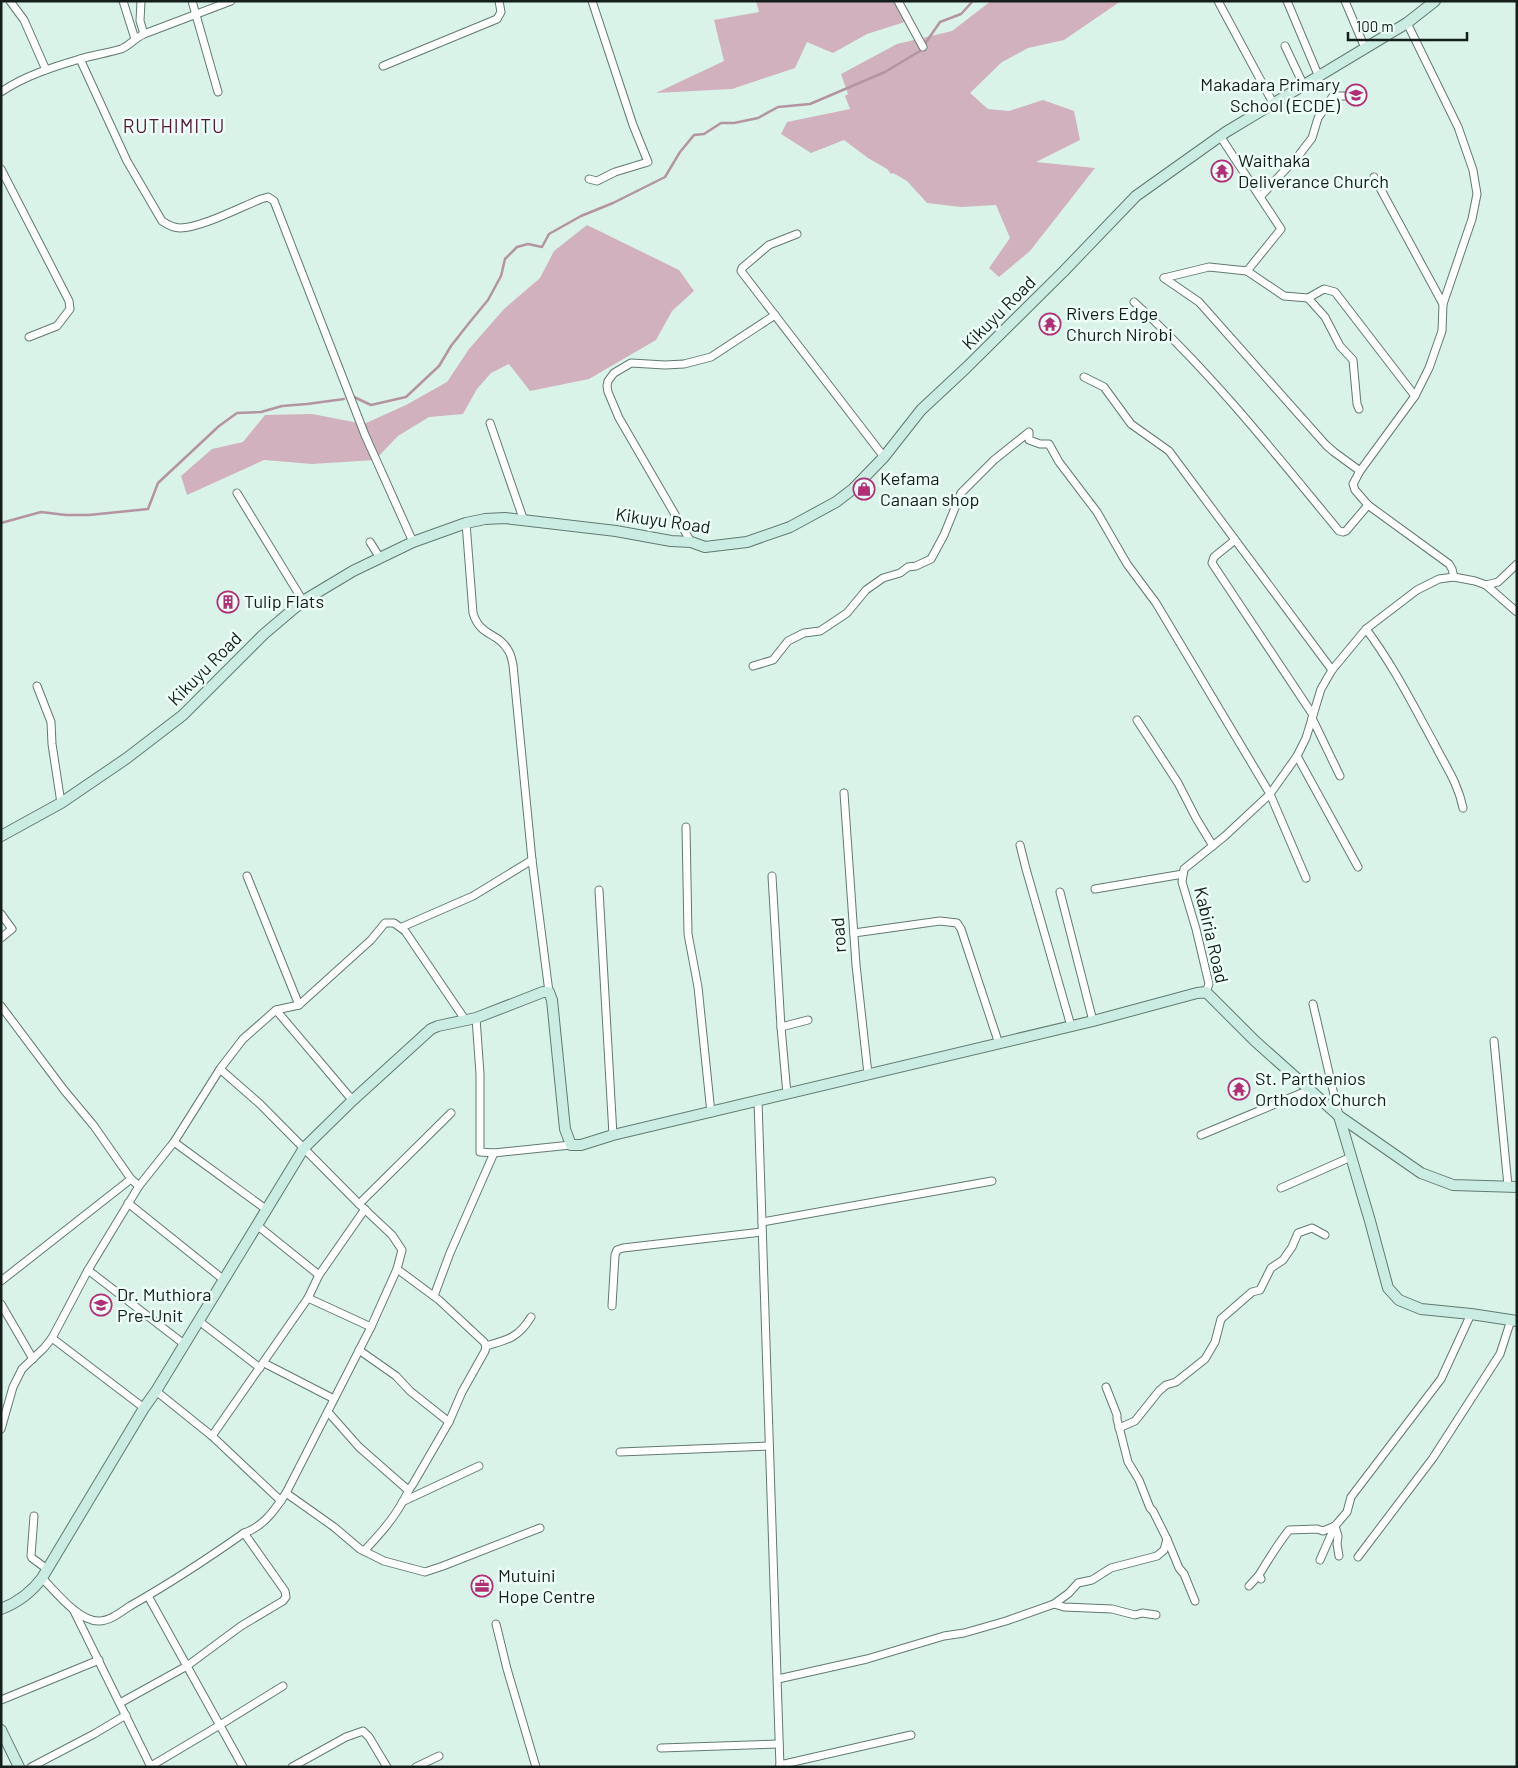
<svg xmlns="http://www.w3.org/2000/svg" width="1518" height="1768" font-family="Barlow,sans-serif">
<style>
.forest{fill:#d2b1be}
.lines{fill:none;stroke-linecap:round;stroke-linejoin:round}
.stream{stroke:#b494a1;stroke-width:2.5}
.street-casing{stroke:#627a71;stroke-width:9}
.secondary-casing{stroke:#627a71;stroke-width:12}
.street{stroke:#fff;stroke-width:7}
.secondary{stroke:#caece2;stroke-width:10}
.labels{text-anchor:middle;stroke-width:5;stroke-linejoin:round;paint-order:stroke}
.poi-label{font-size:18px;fill:#141e1a;stroke:#eefef8;text-anchor:start}
.street-label{font-size:18px;fill:#141e1a;stroke:#eefef8}
.neighbourhood-label{font-size:19px;letter-spacing:1px;fill:#551637;stroke:#eefef8}
</style>
<rect width="100%" height="100%" fill="#d9f3e9"/>
<g class="forest">
<polygon points="756,1 900,1 908,21 867,34 833,53 807,42 795,68 732,89 656,93 724,61 714,20 759,12"/>
<polygon points="991,1 1121,1 1064,40 1028,48 1002,62 970,93 988,109 1009,111 1043,100 1074,111 1080,140 1036,162 1095,168 1030,251 999,277 989,268 1010,238 996,205 961,207 927,203 907,181 893,173 891,174 887,169 868,158 844,140 811,153 781,134 787,122 850,109 845,96 848,94 841,74 897,44 952,31"/>
<polygon points="587,225 679,270 694,291 672,311 656,340 589,379 530,391 509,364 491,373 477,389 463,414 429,417 398,436 375,460 312,464 264,460 187,495 181,476 212,449 243,442 265,415 312,414 364,424 406,405 447,382 469,349 504,309 540,278 554,251"/>
</g>
<g class="lines">
<g class="stream">
<polyline points="354,397 371,405 406,397 439,366 451,346 469,323 488,300 501,276 505,259 517,247 528,244 542,247 549,234 581,216 613,203 665,177 680,152 694,135 704,134 721,123 734,123 758,118 778,107 810,104 885,72 920,51 940,22 961,14 973,1"/>
<polyline points="1,523 41,512 66,515 89,515 148,509 158,483 219,426 237,413 261,412 282,406 307,404 344,399"/>
</g>
<g class="street-casing">
<g id="street">
<polyline points="10,1 24,20 46,70"/>
<polyline points="123,1 135,39"/>
<polyline points="141,1 140,21 144,34"/>
<polyline points="192,1 218,92"/>
<polyline points="898,1 923,47"/>
<polyline points="1218,1 1273,103"/>
<polyline points="1287,1 1319,77"/>
<polyline points="1345,1 1365,48"/>
<polyline points="1407,23 1458,127 1473,170 1477,194 1472,219 1443,304 1442,331 1429,368 1415,396 1360,471 1353,484 1355,490 1368,505 1449,564 1452,569 1454,577"/>
<polyline points="1285,46 1304,86"/>
<path d="M80,59L127,161L162,221C168,225 173,228 180,228C201,228 241,207 261,199L268,197L274,201L365,435L413,542"/>
<polyline points="383,66 497,19 501,12 499,1"/>
<path d="M1,92C24,76 53,67 80,59C93,55 108,53 121,49C129,46 135,38 144,34L231,1"/>
<polyline points="1,169 69,301 70,309 57,326 29,337"/>
<polyline points="1374,177 1443,304"/>
<polyline points="589,179 597,181 615,172 648,162 633,125 592,1"/>
<polyline points="1260,197 1299,155 1312,138 1318,118 1333,96 1346,96"/>
<polyline points="797,234 769,245 742,268 741,271 884,457"/>
<polyline points="1247,271 1284,296 1308,298 1324,289 1335,292 1415,396"/>
<polyline points="1164,278 1199,302 1326,445 1334,452 1360,471"/>
<polyline points="1164,278 1209,267 1247,271 1281,229 1220,136"/>
<polyline points="1308,298 1325,317 1340,346 1353,360 1357,404 1359,409"/>
<path d="M1134,302C1210,371 1274,452 1339,531L1343,532L1346,531L1368,505"/>
<polyline points="1084,377 1104,387 1131,424 1169,451 1332,670"/>
<polyline points="490,423 524,521"/>
<polyline points="237,493 303,601"/>
<path d="M466,523L473,613C480,637 498,632 508,650C511,654 512,660 513,665L532,860L549,992"/>
<polyline points="1235,540 1214,557 1212,563 1313,715"/>
<polyline points="370,542 380,558"/>
<polyline points="691,542 619,418 608,392 607,386 608,381 614,373 631,363 665,365 684,364 711,357 775,315"/>
<polyline points="1486,585 1517,612"/>
<path d="M1366,629C1393,665 1413,705 1435,745C1446,767 1458,783 1463,808"/>
<polyline points="753,666 773,660 788,641 804,633 820,631 847,613 866,590 883,578 900,573 908,567 916,566 931,559 944,535 961,493 994,460 1029,432 1029,440 1040,444 1049,444 1059,462 1097,512 1127,564 1156,603 1270,794 1306,878"/>
<polyline points="37,686 51,722 52,744 61,803"/>
<polyline points="1312,718 1340,776"/>
<polyline points="1137,720 1178,783 1196,818 1213,846"/>
<polyline points="1297,756 1358,867"/>
<polyline points="844,793 856,965 868,1074"/>
<polyline points="686,827 688,934 698,987 711,1113"/>
<polyline points="1020,845 1026,869 1071,1026"/>
<polyline points="247,876 299,1005"/>
<polyline points="772,876 781,1027 787,1094"/>
<polyline points="1095,889 1183,874"/>
<polyline points="599,890 613,1135"/>
<polyline points="1060,892 1093,1021"/>
<polyline points="1,914 12,929 1,938"/>
<polyline points="402,927 473,896 532,860"/>
<polyline points="854,933 940,921 957,923 961,929 999,1044"/>
<polyline points="1206,992 1209,984 1196,929 1182,882 1184,869 1225,836 1270,794 1297,756 1306,738 1321,689 1332,670 1366,629 1417,590 1439,579 1454,577 1475,581 1486,585 1498,582 1517,564"/>
<polyline points="1313,1004 1339,1116"/>
<polyline points="1,1006 64,1090 94,1126 131,1179 139,1186"/>
<polyline points="276,1010 348,1095 353,1100"/>
<polyline points="476,1018 480,1074 480,1152 494,1153 571,1145"/>
<polyline points="781,1027 808,1020"/>
<polyline points="1494,1041 1508,1186"/>
<polyline points="758,1101 780,1767"/>
<polyline points="1201,1135 1309,1090"/>
<polyline points="174,1142 267,1210"/>
<polyline points="1281,1188 1351,1157"/>
<polyline points="128,1203 224,1280"/>
<polyline points="359,1204 451,1113"/>
<polyline points="762,1222 992,1181"/>
<polyline points="258,1226 319,1275"/>
<polyline points="88,1270 184,1344"/>
<polyline points="1,1281 131,1179"/>
<polyline points="434,1296 450,1253 494,1153"/>
<polyline points="308,1298 371,1327"/>
<polyline points="1,1304 33,1359"/>
<polyline points="612,1306 615,1255 617,1250 623,1248 762,1232"/>
<polyline points="199,1321 260,1368"/>
<polyline points="52,1338 144,1408"/>
<path d="M486,1346C508,1340 519,1337 531,1317"/>
<polyline points="359,1350 396,1376 410,1391 449,1422"/>
<polyline points="264,1363 334,1399"/>
<polyline points="156,1391 212,1436 281,1501"/>
<polyline points="328,1412 359,1447 408,1490"/>
<polyline points="1119,1428 1135,1421 1159,1391 1166,1385 1176,1382 1205,1359 1215,1342 1221,1319 1252,1292 1260,1290 1271,1268 1283,1260 1292,1247 1298,1233 1312,1228 1325,1235"/>
<polyline points="1,1429 13,1387 22,1369 44,1348 52,1338 88,1270 139,1186 174,1142 220,1069 243,1039 276,1010 299,1005 371,940 385,923 394,923 405,931 466,1021"/>
<polyline points="212,1436 308,1298 319,1275 365,1209"/>
<polyline points="620,1452 769,1446"/>
<polyline points="286,1493 334,1527 360,1549 384,1561 425,1572 443,1566 540,1528"/>
<polyline points="404,1501 479,1466"/>
<polyline points="34,1516 31,1556 32,1558 47,1569"/>
<polyline points="1167,1539 1179,1568 1184,1574 1195,1601"/>
<path d="M364,1551C378,1536 393,1520 403,1501C407,1495 408,1490 413,1484L449,1422L462,1392L485,1351L486,1346L484,1342L439,1300L397,1269"/>
<polyline points="1339,1556 1337,1544 1338,1536 1335,1526 1347,1512 1351,1497 1441,1379 1471,1314"/>
<polyline points="1358,1557 1433,1458 1500,1354 1511,1320"/>
<polyline points="1320,1560 1335,1526"/>
<path d="M42,1578C55,1591 79,1622 99,1621C110,1621 121,1612 130,1606C169,1584 207,1559 244,1533C263,1527 275,1510 286,1493L371,1327L397,1269L402,1250L392,1235L359,1204L260,1104L220,1069"/>
<path d="M1261,1579L1259,1575C1268,1560 1278,1544 1289,1530L1317,1529L1323,1531L1335,1526"/>
<polyline points="1249,1586 1259,1575"/>
<polyline points="148,1596 243,1767"/>
<polyline points="1054,1604 1064,1607 1112,1609 1135,1615 1142,1613 1156,1615"/>
<polyline points="74,1611 151,1767"/>
<polyline points="496,1624 507,1669 536,1767"/>
<polyline points="778,1679 867,1659 944,1636 964,1633 1006,1621 1054,1604 1069,1593 1078,1583 1092,1580 1111,1568 1157,1556 1164,1550 1167,1539 1153,1511 1150,1508 1139,1480 1128,1462 1117,1419 1117,1415 1106,1387"/>
<polyline points="1,1700 99,1660"/>
<polyline points="120,1703 187,1666 241,1626 283,1601 286,1597 285,1591 244,1533"/>
<polyline points="661,1748 779,1744"/>
<polyline points="780,1765 911,1735"/>
<polyline points="151,1766 220,1725 283,1686"/>
<polyline points="31,1767 94,1734 126,1715"/>
<polyline points="292,1767 346,1737 363,1731 369,1737 387,1767"/>
<polyline points="416,1767 439,1756"/>
</g>
</g>
<g class="secondary-casing">
<g id="secondary">
<polyline points="1,836 61,803 127,758 183,715 264,634 303,601 353,571 413,542 466,523 485,519 505,518 616,531 671,541 691,542 705,547 747,542 790,527 836,502 853,489 884,457 921,410 966,368 1064,271 1136,196 1226,132 1407,23 1435,1"/>
<polyline points="1339,1116 1370,1221 1388,1288 1399,1300 1421,1309 1471,1314 1517,1321"/>
<path d="M1,1609C19,1602 31,1593 42,1578L144,1408L156,1391L304,1148L353,1100L431,1029L438,1026L476,1018L543,992H549L552,1000L565,1129L571,1145H581L613,1135L1093,1021L1197,993L1206,992L1255,1041L1339,1116L1421,1173L1453,1185L1517,1187"/>
<polyline points="1,1730 19,1767"/>
</g>
</g>
<use href="#street" class="street"/>
<use href="#secondary" class="secondary"/>
</g>
<defs>
<g id="school-ring" transform="scale(1.125)"><circle r="9.5" fill="#eefef8" stroke="#b22f77" stroke-width="1.5"/><path d="M0-5L7-2L0 1L-7-2ZM-4 1L0 2.5L4 1V4Q0 6-4 4Z" fill="#b22f77"/></g>
<g id="temple-ring" transform="scale(1.125)"><circle r="9.5" fill="#eefef8" stroke="#b22f77" stroke-width="1.5"/><path d="M0-6L5-2H3V0L6.5 2.5H4V6H1.5V3h-3V6H-4V2.5H-6.5L-3 0V-2H-5Z" fill="#b22f77"/></g>
<g id="shop-ring" transform="scale(1.125)"><circle r="9.5" fill="#eefef8" stroke="#b22f77" stroke-width="1.5"/><path d="M-5-2.5h2.3a2.7 3.5 0 0 1 5.4 0H5L5.5 6h-11ZM-1.5-2.5h3a1.5 2.3 0 0 0-3 0Z" fill="#b22f77"/></g>
<g id="building-ring" transform="scale(1.125)"><circle r="9.5" fill="#eefef8" stroke="#b22f77" stroke-width="1.5"/><path d="M-4-6H4V6H1V3H-1V6H-4ZM-2.5-4.3h1.7v1.8h-1.7ZM.8-4.3h1.7v1.8H.8ZM-2.5-1h1.7V.8h-1.7ZM.8-1h1.7V.8H.8Z" fill="#b22f77"/></g>
<g id="office-ring" transform="scale(1.125)"><circle r="9.5" fill="#eefef8" stroke="#b22f77" stroke-width="1.5"/><path d="M-6-3h4V-5.5h4V-3h4V5H-6ZM-1-4.5V-3h2v-1.5ZM-6 0V1H6V0Z" fill="#b22f77"/></g>
</defs>
<g fill-rule="evenodd">
<use href="#school-ring" x="1356" y="95"/>
<use href="#temple-ring" x="1222" y="171"/>
<use href="#temple-ring" x="1050" y="324"/>
<use href="#shop-ring" x="864" y="489"/>
<use href="#building-ring" x="228" y="602"/>
<use href="#temple-ring" x="1239" y="1089"/>
<use href="#school-ring" x="101" y="1305"/>
<use href="#office-ring" x="482" y="1586"/>
</g>
<g class="labels">
<g class="poi-label">
<text x="1340" y="91" text-anchor="end">Makadara Primary<tspan x="1340" dy="21">School (ECDE)</tspan></text>
<text x="1238" y="167">Waithaka<tspan x="1238" dy="21">Deliverance Church</tspan></text>
<text x="1066" y="320">Rivers Edge<tspan x="1066" dy="21">Church Nirobi</tspan></text>
<text x="880" y="485">Kefama<tspan x="880" dy="21">Canaan shop</tspan></text>
<text x="244" y="608">Tulip Flats</text>
<text x="1255" y="1085">St. Parthenios<tspan x="1255" dy="21">Orthodox Church</tspan></text>
<text x="117" y="1301">Dr. Muthiora<tspan x="117" dy="21">Pre-Unit</tspan></text>
<text x="498" y="1582">Mutuini<tspan x="498" dy="21">Hope Centre</tspan></text>
</g>
<g class="street-label">
<text transform="translate(999 313) rotate(-45)" y="6">Kikuyu Road</text>
<text transform="translate(663 521) rotate(8)" y="6">Kikuyu Road</text>
<text transform="translate(205 669) rotate(-45)" y="6">Kikuyu Road</text>
<text transform="translate(839 935) rotate(-94)" y="6">road</text>
<text transform="translate(1211 935) rotate(77)" y="6">Kabiria Road</text>
</g>
<g class="neighbourhood-label">
<text x="174" y="133">RUTHIMITU</text>
</g>
</g>
<rect width="1518" height="1768" fill="none" stroke="#141e1a" stroke-width="5"/>
<path d="M1348 32v8h119v-8" fill="none" stroke="#141e1a" stroke-width="2.5"/>
<text x="1356" y="32" font-size="15" fill="#141e1a" stroke="#eefef8" stroke-width="4" paint-order="stroke">100 m</text>
</svg>
